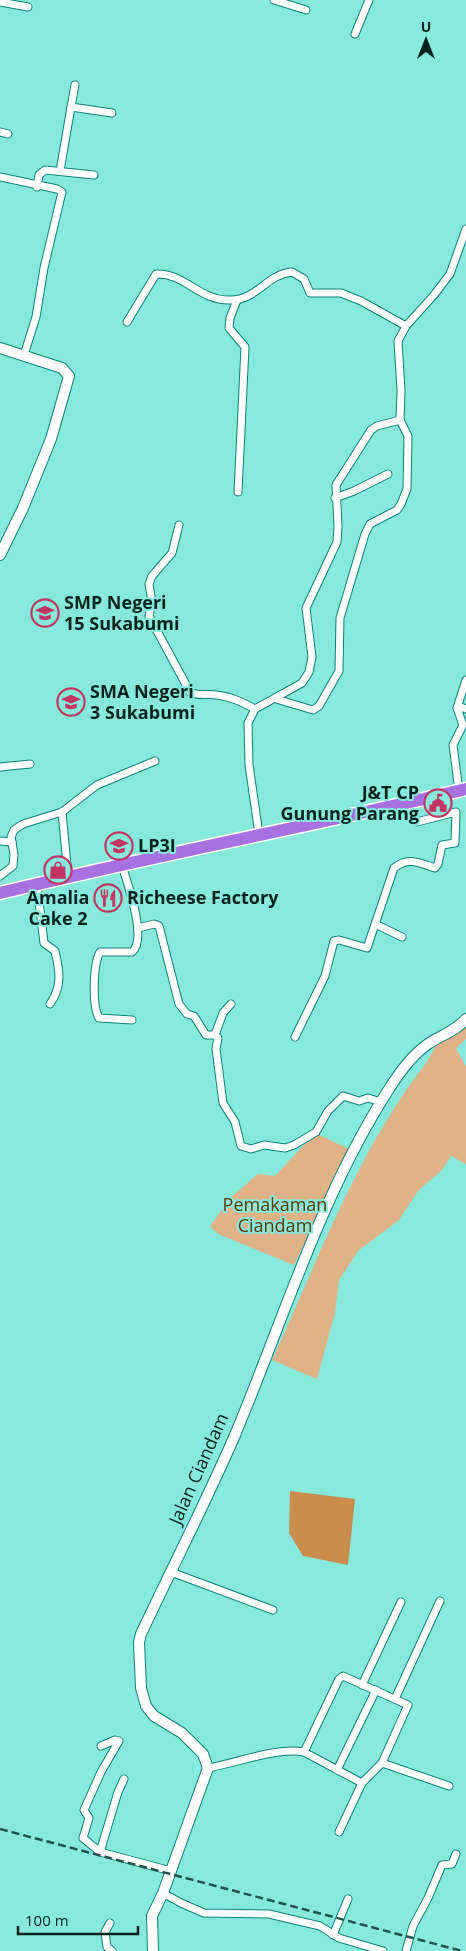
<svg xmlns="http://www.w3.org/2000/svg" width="466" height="1951" font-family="'Open Sans',sans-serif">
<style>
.green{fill:#dfb287}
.forest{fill:#c98c4d}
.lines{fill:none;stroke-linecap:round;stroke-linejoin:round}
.street-casing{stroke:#0b8379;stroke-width:9}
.secondary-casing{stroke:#0b8379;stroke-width:12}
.highway-casing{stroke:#fff;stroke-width:15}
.street{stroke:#fff;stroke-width:7}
.secondary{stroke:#fff;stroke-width:10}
.highway{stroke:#a871e1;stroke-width:12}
.rail{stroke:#22524c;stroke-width:2.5;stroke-dasharray:8 4;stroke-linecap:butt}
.labels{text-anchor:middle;stroke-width:4;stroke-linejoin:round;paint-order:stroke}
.poi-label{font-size:18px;font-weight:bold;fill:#02221e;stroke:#87e9dc;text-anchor:start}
.park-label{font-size:18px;fill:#5e3600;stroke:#87e9dc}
.street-label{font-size:18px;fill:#02221e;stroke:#87e9dc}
</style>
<rect width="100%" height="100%" fill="#87e9dc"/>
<g class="green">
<path d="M466,1028V1039L456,1048L466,1067V1164L451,1156L442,1170L418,1191L399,1220L358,1251L339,1280L335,1313L317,1379L272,1360C318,1261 356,1154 423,1067C429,1060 433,1049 439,1042C445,1036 458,1032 466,1028Z"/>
<polygon points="315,1133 351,1150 294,1265 218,1234 210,1226 231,1197 258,1174 275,1176"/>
</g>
<polygon class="forest" points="290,1491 355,1499 348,1565 303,1556 289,1533"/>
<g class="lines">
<g class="street-casing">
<g id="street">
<polyline points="274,0 306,10"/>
<polyline points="0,2 28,7"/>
<polyline points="355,34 369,0"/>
<polyline points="71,107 75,85"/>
<polyline points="0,132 8,134"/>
<polyline points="60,171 71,107 112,113"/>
<polyline points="0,177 57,189 62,192 44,268 36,317 24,355"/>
<polyline points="37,187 39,175 45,170 94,175"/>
<polyline points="237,300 230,318 229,328 245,347 238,492"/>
<path d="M127,322L156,274C186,273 198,301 231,300C257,300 267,274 292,272L304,279L310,293H341L361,301L406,326"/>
<polyline points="335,498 354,491 388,474"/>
<path d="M179,525L172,553L152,576L149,584L152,602L149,616L190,692C199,697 208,693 217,695C232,697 242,702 255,709"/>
<polyline points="276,699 313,710 319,706 339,671 340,618 365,534 370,524 397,510 401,504 407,489 408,436 400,420 401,390 398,341 406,326 434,295 450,274 466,229"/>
<polyline points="458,706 466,709"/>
<polyline points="0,767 30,764"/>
<polyline points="459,791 453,745 463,725 457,708 466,680"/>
<polyline points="62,812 68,876"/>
<polyline points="259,834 249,765 248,723 255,709 302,683 309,672 312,657 306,608 337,542 338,526 336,485 371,430 377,426 400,420"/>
<polyline points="0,841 12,842"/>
<path d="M122,865C127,883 148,939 132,952H100C93,964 92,1007 99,1018L132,1020"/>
<polyline points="0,876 13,866 14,854 11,837 14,830 23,824 62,812 97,785 155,761"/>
<path d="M37,885L44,943L55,951C60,972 62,987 50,1004"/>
<polyline points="375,924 402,937"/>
<polyline points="138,928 154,924 159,926 179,1004 187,1014 194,1016 206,1035 215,1035 218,1038 216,1049 223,1103 235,1122 241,1146 251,1149 264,1145 285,1148 294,1145 316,1132 328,1111 343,1096 359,1101 368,1098 381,1102"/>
<polyline points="215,1035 223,1013 231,1004"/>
<path d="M295,1037L325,976L334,941L339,940L367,948L394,868C408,856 420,863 435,868L438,864L442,845L455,843L456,812L417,822L412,819L406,804"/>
<polyline points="171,1572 273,1610"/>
<polygon points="343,1676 408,1705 382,1763 362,1783 304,1752 339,1679"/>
<polyline points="362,1685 401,1602"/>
<polyline points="395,1699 440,1601"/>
<polyline points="101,1746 115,1740 119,1741 101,1772 84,1810 89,1818 83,1838 100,1852 171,1871"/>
<polyline points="382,1763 449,1786"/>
<path d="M208,1768C236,1763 277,1747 304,1752"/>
<polyline points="337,1770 376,1690"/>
<polyline points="339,1832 362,1783"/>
<polyline points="100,1852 118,1792 124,1779"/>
<polyline points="163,1893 181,1903 204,1913 269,1914 320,1926 339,1938 383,1951"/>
<polyline points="110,1923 105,1932 107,1947 112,1951"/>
<polyline points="333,1935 348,1899"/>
<polyline points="406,1951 413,1926 428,1898 442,1865 452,1864 456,1854"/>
</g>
</g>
<g class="secondary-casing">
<g id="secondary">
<polyline points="0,348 62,368 69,376 51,439 23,508 0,555"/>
<path d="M153,1951L152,1916L163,1893L208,1768L203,1754L182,1733L154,1716L146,1706L141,1688L139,1642L141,1634C172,1568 206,1502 235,1435C283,1321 321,1194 389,1089C399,1073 412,1055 428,1044C441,1035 456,1031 466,1019"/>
</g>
</g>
<g class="highway-casing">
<path id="highway" d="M0,893C155,855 311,826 466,789"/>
</g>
<use href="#street" class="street"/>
<use href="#secondary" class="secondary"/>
<use href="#highway" class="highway"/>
<polyline class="rail" points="0,1829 462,1951"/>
</g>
<defs>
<g id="school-ring" transform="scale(1.4375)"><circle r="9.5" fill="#87e9dc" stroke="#c23464" stroke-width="1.5"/><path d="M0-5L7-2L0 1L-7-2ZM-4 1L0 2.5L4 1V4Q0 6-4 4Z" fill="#c23464"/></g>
<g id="civic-ring" transform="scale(1.4375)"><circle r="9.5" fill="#87e9dc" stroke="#c23464" stroke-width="1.5"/><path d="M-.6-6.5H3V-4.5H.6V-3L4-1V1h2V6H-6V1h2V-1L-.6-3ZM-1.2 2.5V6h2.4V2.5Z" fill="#c23464"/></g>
<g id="university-ring" transform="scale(1.4375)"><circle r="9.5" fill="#87e9dc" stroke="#c23464" stroke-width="1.5"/><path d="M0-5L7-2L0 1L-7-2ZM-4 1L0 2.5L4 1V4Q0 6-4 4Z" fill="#c23464"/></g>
<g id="shop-ring" transform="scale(1.4375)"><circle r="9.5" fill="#87e9dc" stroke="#c23464" stroke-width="1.5"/><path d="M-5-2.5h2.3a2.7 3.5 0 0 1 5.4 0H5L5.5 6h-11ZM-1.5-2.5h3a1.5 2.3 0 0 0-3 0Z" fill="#c23464"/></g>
<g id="restaurant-ring" transform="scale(1.4375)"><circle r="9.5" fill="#87e9dc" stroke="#c23464" stroke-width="1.5"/><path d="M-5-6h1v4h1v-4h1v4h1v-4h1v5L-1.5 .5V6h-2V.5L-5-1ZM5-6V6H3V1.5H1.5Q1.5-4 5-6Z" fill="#c23464"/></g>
</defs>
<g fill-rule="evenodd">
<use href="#school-ring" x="45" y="613"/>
<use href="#school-ring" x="71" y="702"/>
<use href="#civic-ring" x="438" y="803"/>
<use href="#university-ring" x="119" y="846"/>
<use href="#shop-ring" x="58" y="870"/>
<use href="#restaurant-ring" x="108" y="898"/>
</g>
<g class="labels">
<g class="poi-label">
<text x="64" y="609">SMP Negeri<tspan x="64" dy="21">15 Sukabumi</tspan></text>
<text x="90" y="698">SMA Negeri<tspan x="90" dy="21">3 Sukabumi</tspan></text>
<text x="419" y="799" text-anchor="end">J&amp;T CP<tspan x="419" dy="21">Gunung Parang</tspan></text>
<text x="138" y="852">LP3I</text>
<text x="58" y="904" text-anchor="middle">Amalia<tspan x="58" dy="21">Cake 2</tspan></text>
<text x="127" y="904">Richeese Factory</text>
</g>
<g class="park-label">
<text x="275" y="1211">Pemakaman<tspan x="275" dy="21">Ciandam</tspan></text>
</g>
<g class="street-label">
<text transform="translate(199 1469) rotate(-66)" y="6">Jalan Ciandam</text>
</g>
</g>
<g transform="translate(426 40)" stroke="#87e9dc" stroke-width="4" paint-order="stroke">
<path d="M0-4L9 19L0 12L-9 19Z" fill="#02221e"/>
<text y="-8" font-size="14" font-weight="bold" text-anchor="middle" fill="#02221e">U</text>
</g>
<path d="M18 1926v8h120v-8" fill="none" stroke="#02221e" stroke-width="2.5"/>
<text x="25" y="1926" font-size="15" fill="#02221e" stroke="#87e9dc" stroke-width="4" paint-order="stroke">100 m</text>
</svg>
